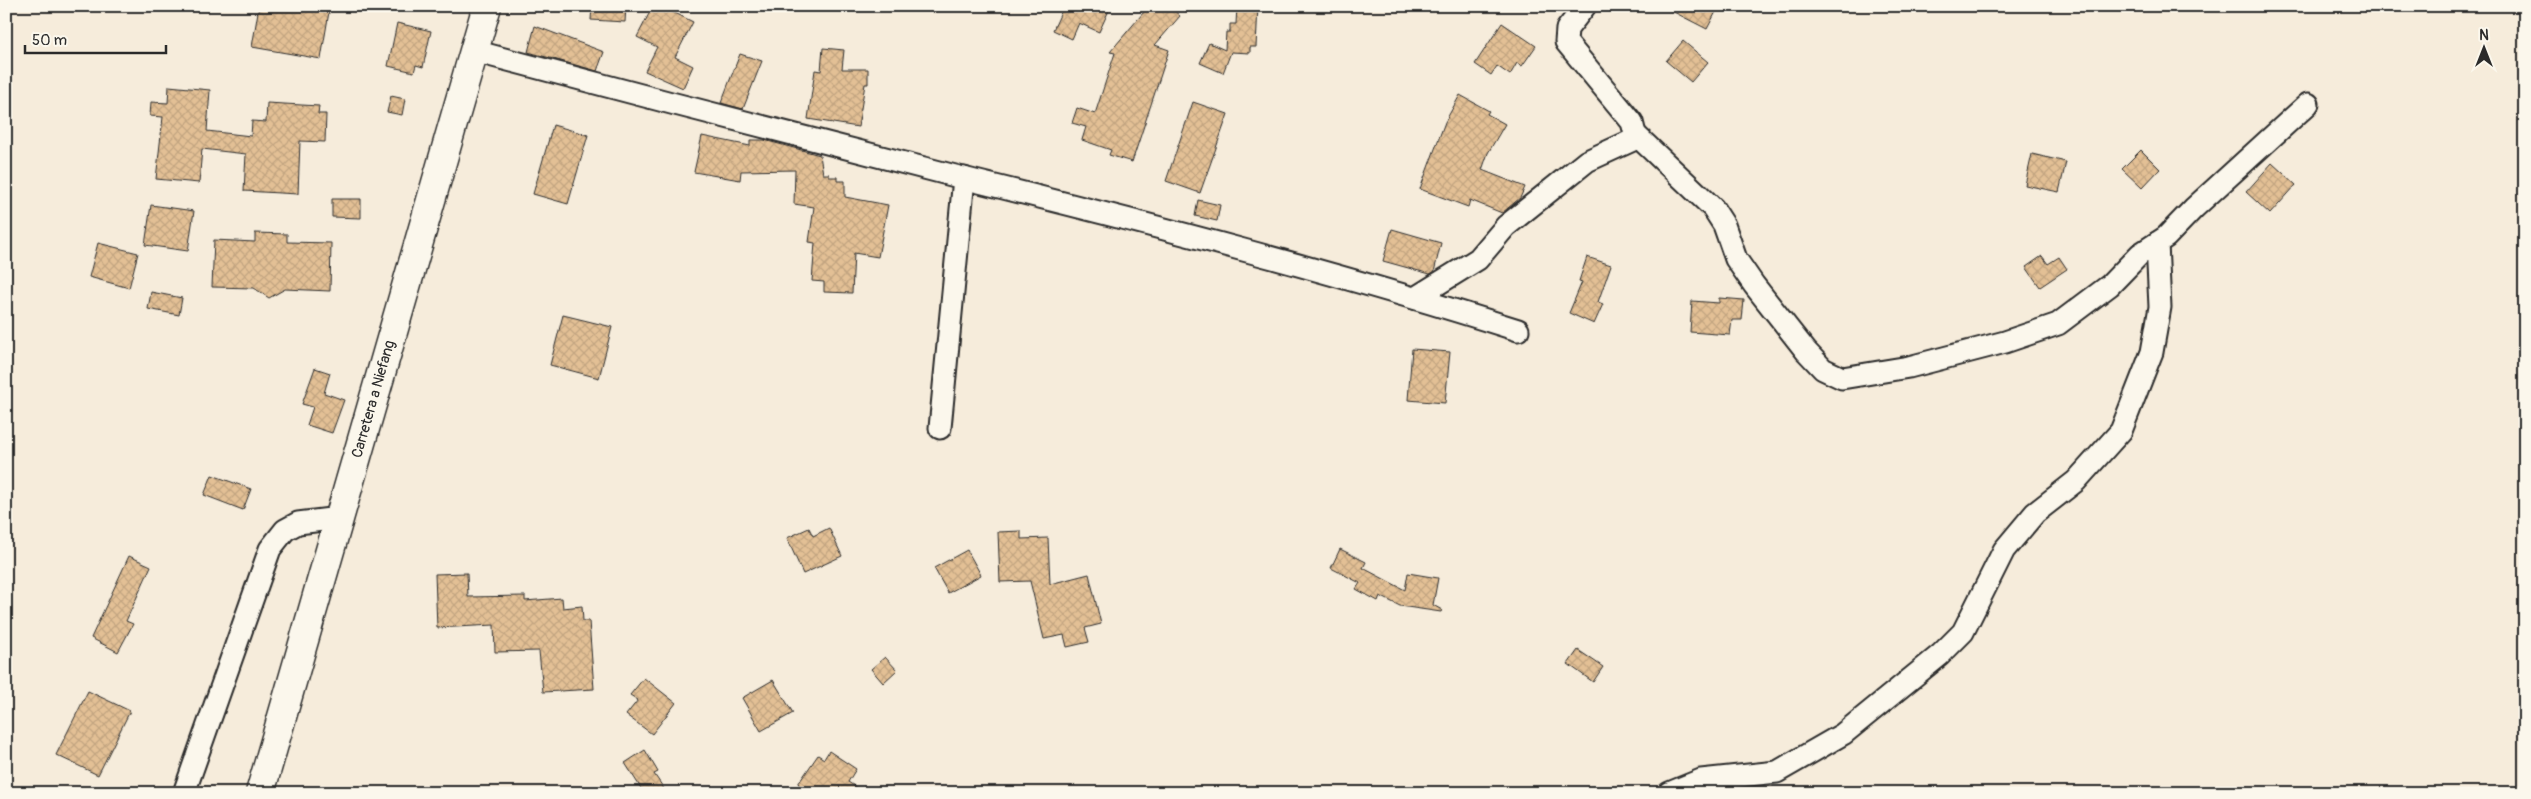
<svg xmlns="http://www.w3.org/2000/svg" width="2531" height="799" font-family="Pangolin,sans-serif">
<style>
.building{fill:url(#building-cross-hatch);stroke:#2b2b2b}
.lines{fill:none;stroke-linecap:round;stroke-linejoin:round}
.street-casing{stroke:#2b2b2b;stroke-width:25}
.primary-casing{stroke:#2b2b2b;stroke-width:31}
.street{stroke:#fbf7ec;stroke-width:21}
.primary{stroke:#fbf7ec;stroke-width:28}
.labels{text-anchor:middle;stroke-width:4;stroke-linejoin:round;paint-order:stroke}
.street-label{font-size:15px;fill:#2b2b2b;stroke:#fbf7ec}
</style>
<defs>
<pattern id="building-cross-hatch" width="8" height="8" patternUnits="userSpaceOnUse" patternTransform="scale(1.25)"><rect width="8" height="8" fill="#e3c095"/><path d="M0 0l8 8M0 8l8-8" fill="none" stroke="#c3a581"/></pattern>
</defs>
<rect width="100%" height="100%" fill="#f6ecdb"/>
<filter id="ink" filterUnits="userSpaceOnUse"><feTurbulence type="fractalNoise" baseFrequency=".02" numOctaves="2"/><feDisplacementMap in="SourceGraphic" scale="10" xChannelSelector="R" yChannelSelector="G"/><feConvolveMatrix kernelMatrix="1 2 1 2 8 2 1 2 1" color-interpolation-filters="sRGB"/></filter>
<g filter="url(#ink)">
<g class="building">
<polygon points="259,6 330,6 321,59 252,47"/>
<polygon points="592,6 626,6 625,22 591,20"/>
<polygon points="653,6 661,6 693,22 675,57 693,66 683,88 645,71 657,47 637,37"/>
<polygon points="1064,6 1111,6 1099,32 1079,23 1072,39 1053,30"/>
<polygon points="1149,6 1169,6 1180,16 1155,45 1169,50 1132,162 1109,155 1111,150 1082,140 1086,127 1072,123 1077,108 1095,114 1115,53 1110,52"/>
<polygon points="1237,6 1258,6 1256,47 1250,47 1250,53 1231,52 1223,73 1200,63 1209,43 1225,50 1226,32 1230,32 1230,24 1236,24"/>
<polygon points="1662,6 1719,6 1707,29"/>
<polygon points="397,23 431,31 423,67 416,65 414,72 388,66"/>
<polygon points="1502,23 1536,46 1522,66 1517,63 1510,75 1497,66 1491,75 1475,64"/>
<polygon points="535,26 604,52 597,71 528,52"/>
<polygon points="1683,41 1708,62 1691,82 1666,61"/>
<polygon points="823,48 844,50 842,69 868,69 868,84 865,84 858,127 808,119 815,70 821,71"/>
<polygon points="740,54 762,61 743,109 721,103"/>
<polygon points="169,86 210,90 207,131 251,136 252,121 266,122 267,103 319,106 318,114 326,114 325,142 300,141 298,194 244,191 246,154 202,149 199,183 156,179 163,117 150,116 151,102 168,103"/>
<polygon points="1460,95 1489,111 1487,114 1505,124 1488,153 1482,170 1525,187 1520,198 1502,213 1470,200 1468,207 1420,189 1445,122"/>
<polygon points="391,96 405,99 402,115 387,112"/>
<polygon points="1193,102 1228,114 1200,193 1166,181"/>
<polygon points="553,125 588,135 568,204 533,194"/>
<polygon points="702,136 750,146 750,140 764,140 820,155 823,174 829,174 829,177 837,177 837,181 845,181 845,197 888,205 878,257 854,253 852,293 824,292 824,282 812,281 815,243 809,242 814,207 794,204 795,170 741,171 740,180 694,172"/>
<polygon points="2141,150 2160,169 2142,188 2122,169"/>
<polygon points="2032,154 2066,162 2059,192 2025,185"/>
<polygon points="2272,163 2296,185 2270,214 2246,192"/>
<polygon points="332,199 361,199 361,218 332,217"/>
<polygon points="1198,200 1220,205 1217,221 1195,216"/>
<polygon points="151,205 194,211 188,251 145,245"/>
<polygon points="1392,229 1441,243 1434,272 1430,274 1383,261"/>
<polygon points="255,233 287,234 287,242 331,243 330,291 285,289 269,298 254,288 212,287 214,240 255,242"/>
<polygon points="98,243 138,253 129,288 89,277"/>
<polygon points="2042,256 2048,264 2059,257 2067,269 2040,287 2026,267"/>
<polygon points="1587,257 1611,265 1598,302 1603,304 1594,324 1569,313 1582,282 1579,281"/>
<polygon points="151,292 182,298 179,315 148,309"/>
<polygon points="1719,298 1744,300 1742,320 1732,320 1730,335 1690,332 1692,301 1719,303"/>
<polygon points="563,315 612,327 599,378 550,365"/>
<polygon points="1412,349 1450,352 1445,403 1408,400"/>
<polygon points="315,368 330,373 324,393 344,400 332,433 307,425 313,407 302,404"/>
<polygon points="212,475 251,489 243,510 204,495"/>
<polygon points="809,528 813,536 829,528 842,556 803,574 787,538"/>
<polygon points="1021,531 1021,539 1048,538 1050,584 1089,574 1101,624 1085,628 1089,642 1067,647 1064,635 1044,639 1030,581 1000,582 998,532"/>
<polygon points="1340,549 1366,562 1363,568 1405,590 1408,573 1438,578 1433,605 1442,610 1441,612 1400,606 1380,596 1378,601 1356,589 1360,583 1331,568"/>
<polygon points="967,550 981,575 948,593 934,568"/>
<polygon points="129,556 151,566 126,621 133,624 118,652 91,638"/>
<polygon points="467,573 468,597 525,596 525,601 562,598 563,608 582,606 583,621 589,621 594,689 543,692 539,651 495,652 494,625 437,628 435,574"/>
<polygon points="1578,650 1603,667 1593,682 1568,664"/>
<polygon points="885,657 897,670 883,683 871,669"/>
<polygon points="644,678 676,703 652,734 626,715 638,700 630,695"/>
<polygon points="773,680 793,713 761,731 742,698"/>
<polygon points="88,691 130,711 98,775 56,755"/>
<polygon points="645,750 658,772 654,774 667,793 644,793 625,763"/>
<polygon points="829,751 856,769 848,782 865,793 810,793 798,784 818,755 824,759"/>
</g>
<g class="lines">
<g class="street-casing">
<g id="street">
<path d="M474,51C637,94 799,137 963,178C1149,224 1335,272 1518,330"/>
<polyline points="1635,134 1713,208 1724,225 1736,259 1754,285 1806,351 1823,369 1842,378 1909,367 2005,342 2058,324 2110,285 2140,254 2166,237 2194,208 2308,104"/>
<polyline points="1415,298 1478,259 1506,226 1587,161 1633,140 1635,134 1632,122 1566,42 1567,29 1585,6"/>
<polyline points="940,428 964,178"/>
<polyline points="184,793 270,549 285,530 298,523 339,518"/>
<polyline points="1669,793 1701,780 1777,772 1843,734 1940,655 1963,632 2004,550 2035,513 2076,481 2121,431 2152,352 2160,307 2157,243"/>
</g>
</g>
<g class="primary-casing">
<polyline id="primary" points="260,793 487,6"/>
</g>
<use href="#street" class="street"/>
<use href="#primary" class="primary"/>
</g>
</g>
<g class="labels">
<g class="street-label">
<text transform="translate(373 399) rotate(-74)" y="5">Carretera a Niefang</text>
</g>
</g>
<rect width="2531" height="799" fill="none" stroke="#fbf7ec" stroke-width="25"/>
<rect x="12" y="12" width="2506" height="774" fill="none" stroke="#2b2b2b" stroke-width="2" filter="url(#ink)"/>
<g transform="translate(2484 48)" stroke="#fbf7ec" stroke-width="4" paint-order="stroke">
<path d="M0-4L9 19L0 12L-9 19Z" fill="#2b2b2b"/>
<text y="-8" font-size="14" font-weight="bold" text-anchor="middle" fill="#2b2b2b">N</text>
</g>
<path d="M25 45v8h141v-8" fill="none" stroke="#2b2b2b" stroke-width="2.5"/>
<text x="32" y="45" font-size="15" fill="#2b2b2b" stroke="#fbf7ec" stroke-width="4" paint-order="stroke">50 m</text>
</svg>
